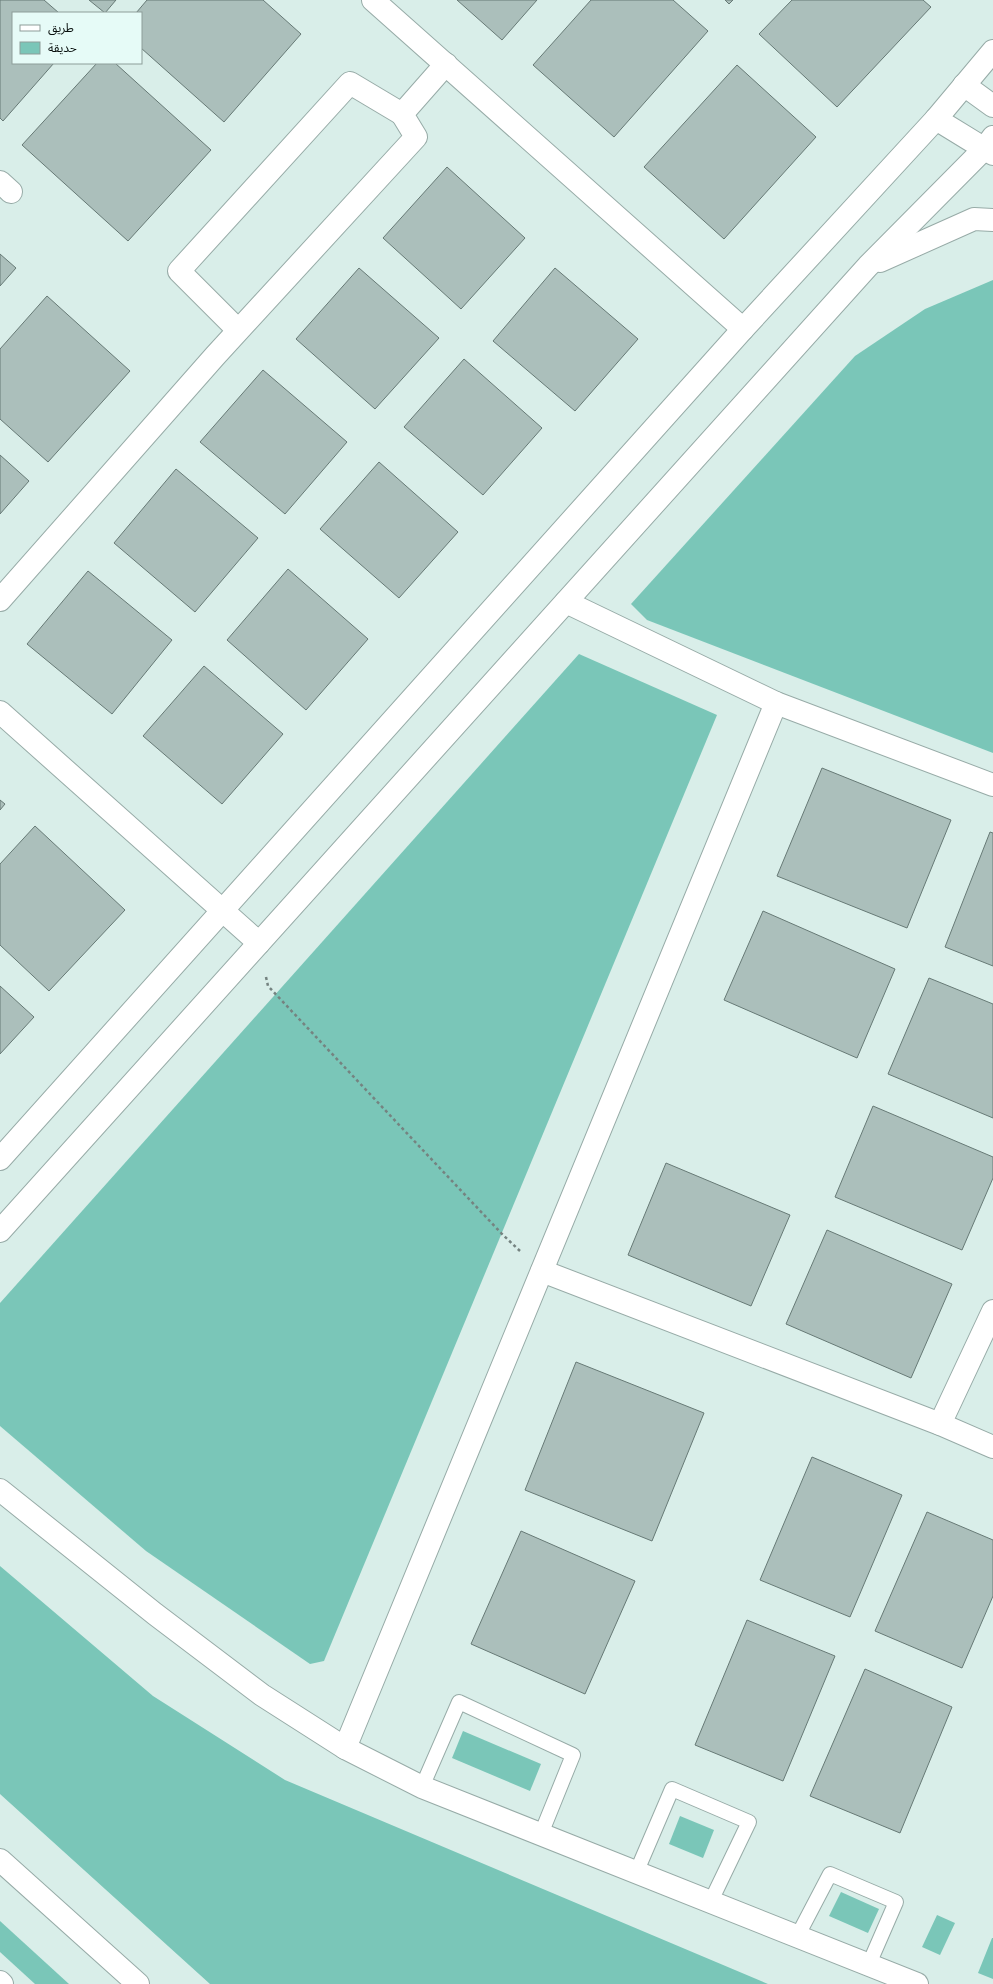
<svg xmlns="http://www.w3.org/2000/svg" width="993" height="1984" font-family="'Asap Condensed','Noto Sans Arabic',sans-serif">
<style>
.green{fill:#7ac6b8}
.building{fill:#abbfbb;stroke:#677a76}
.lines{fill:none;stroke-linecap:round;stroke-linejoin:round}
.lane-casing{stroke:#97aba7;stroke-width:16}
.street-casing{stroke:#97aba7;stroke-width:24}
.secondary-casing{stroke:#97aba7;stroke-width:24}
.path{stroke:#758380;stroke-width:2.5;stroke-dasharray:3 3;stroke-linecap:butt}
.lane{stroke:#fff;stroke-width:14}
.street{stroke:#fff;stroke-width:22}
.secondary{stroke:#fff;stroke-width:22}
</style>
<rect width="100%" height="100%" fill="#d9eee9"/>
<g class="green">
<polygon points="993,280 993,753 647,620 631,604 855,356 925,309"/>
<polygon points="579,654 717,715 324,1661 310,1664 146,1551 0,1426 0,1303"/>
<polygon points="0,1566 153,1696 285,1780 768,1984 210,1984 0,1794"/>
<polygon points="463,1731 541,1764 530,1791 452,1758"/>
<polygon points="680,1816 714,1830 703,1858 669,1844"/>
<polygon points="841,1892 879,1909 868,1933 829,1916"/>
<polygon points="937,1915 955,1923 940,1955 922,1947"/>
<polygon points="0,1921 69,1984 35,1984 0,1952"/>
<polygon points="992,1938 993,1938 993,1979 978,1973"/>
</g>
<g class="building">
<polygon points="0,0 44,0 59,13 13,13 13,63 54,63 3,121 0,118"/>
<polygon points="89,0 116,0 105,13"/>
<polygon points="147,0 263,0 301,34 224,122 141,48 141,13 136,13"/>
<polygon points="457,0 537,0 502,40"/>
<polygon points="591,0 673,0 708,31 614,137 533,65"/>
<polygon points="725,0 733,0 729,4"/>
<polygon points="792,0 923,0 931,7 837,107 759,34"/>
<polygon points="97,63 115,63 211,150 128,241 22,145"/>
<polygon points="737,65 816,137 724,239 644,167"/>
<polygon points="447,167 525,238 461,309 383,238"/>
<polygon points="0,254 16,268 0,286"/>
<polygon points="359,268 439,338 375,409 296,339"/>
<polygon points="555,268 638,339 575,411 493,341"/>
<polygon points="47,296 130,371 48,462 0,419 0,349"/>
<polygon points="464,359 542,428 483,495 404,427"/>
<polygon points="263,370 347,442 285,514 200,442"/>
<polygon points="0,455 29,481 0,514"/>
<polygon points="379,462 458,532 399,598 320,529"/>
<polygon points="176,469 258,538 195,612 114,543"/>
<polygon points="288,569 368,639 306,710 227,640"/>
<polygon points="88,571 172,640 112,714 27,644"/>
<polygon points="204,666 283,734 222,804 143,736"/>
<polygon points="822,768 951,820 907,928 777,876"/>
<polygon points="0,800 5,804 0,810"/>
<polygon points="35,826 125,910 49,991 0,945 0,864"/>
<polygon points="990,832 993,833 993,966 945,947"/>
<polygon points="763,911 895,969 857,1058 724,1000"/>
<polygon points="929,978 993,1004 993,1118 888,1074"/>
<polygon points="0,986 34,1017 0,1054"/>
<polygon points="873,1106 993,1157 993,1178 962,1250 835,1197"/>
<polygon points="666,1163 790,1215 751,1306 628,1255"/>
<polygon points="827,1230 952,1284 911,1378 786,1324"/>
<polygon points="576,1362 704,1413 652,1541 525,1490"/>
<polygon points="812,1457 902,1495 850,1617 760,1580"/>
<polygon points="927,1512 993,1540 993,1596 962,1668 875,1631"/>
<polygon points="521,1531 635,1581 585,1694 471,1644"/>
<polygon points="747,1620 835,1656 783,1781 695,1745"/>
<polygon points="865,1669 952,1707 900,1833 810,1796"/>
</g>
<g class="lines">
<g class="lane-casing">
<g id="lane">
<polyline points="422,1787 459,1702 573,1755 541,1834"/>
<polyline points="636,1873 672,1789 749,1822 711,1901"/>
<polyline points="797,1937 830,1874 896,1902 869,1964"/>
</g>
</g>
<g class="street-casing">
<g id="street">
<polyline points="373,0 743,329"/>
<polyline points="964,85 993,106"/>
<polyline points="936,119 993,154"/>
<polyline points="0,182 11,192"/>
<polyline points="880,261 974,219 993,220"/>
<polyline points="238,330 179,271 350,83 402,114"/>
<polyline points="0,600 215,356 416,137 402,114 446,64"/>
<polyline points="566,602 776,703 993,785"/>
<polyline points="0,712 259,943"/>
<polyline points="0,1159 743,329 936,119 993,51"/>
<polyline points="0,1231 868,266 984,149 993,137"/>
<polyline points="542,1271 940,1424 993,1447"/>
<polyline points="940,1424 993,1311"/>
<polyline points="0,1490 155,1614 262,1695 345,1748 422,1787 917,1984"/>
<polyline points="345,1748 776,703"/>
</g>
</g>
<g class="secondary-casing">
<g id="secondary">
<polyline points="0,1860 138,1984"/>
<polyline points="0,1982 2,1984"/>
</g>
</g>
<polyline class="path" points="266,977 268,986 502,1234 520,1251"/>
<use href="#lane" class="lane"/>
<use href="#street" class="street"/>
<use href="#secondary" class="secondary"/>
</g>
<rect x="12" y="12" width="130" height="52" fill="#e6fbf7" stroke="#8d9d99"/>
<rect x="20" y="25" width="20" height="6" fill="#ffffff" stroke="#8d9d99"/>
<text x="48" y="32" font-size="12" fill="#080f0d">طريق</text>
<rect x="20" y="42" width="20" height="12" fill="#7ac6b8" stroke="#8d9d99"/>
<text x="48" y="52" font-size="12" fill="#080f0d">حديقة</text>
</svg>
